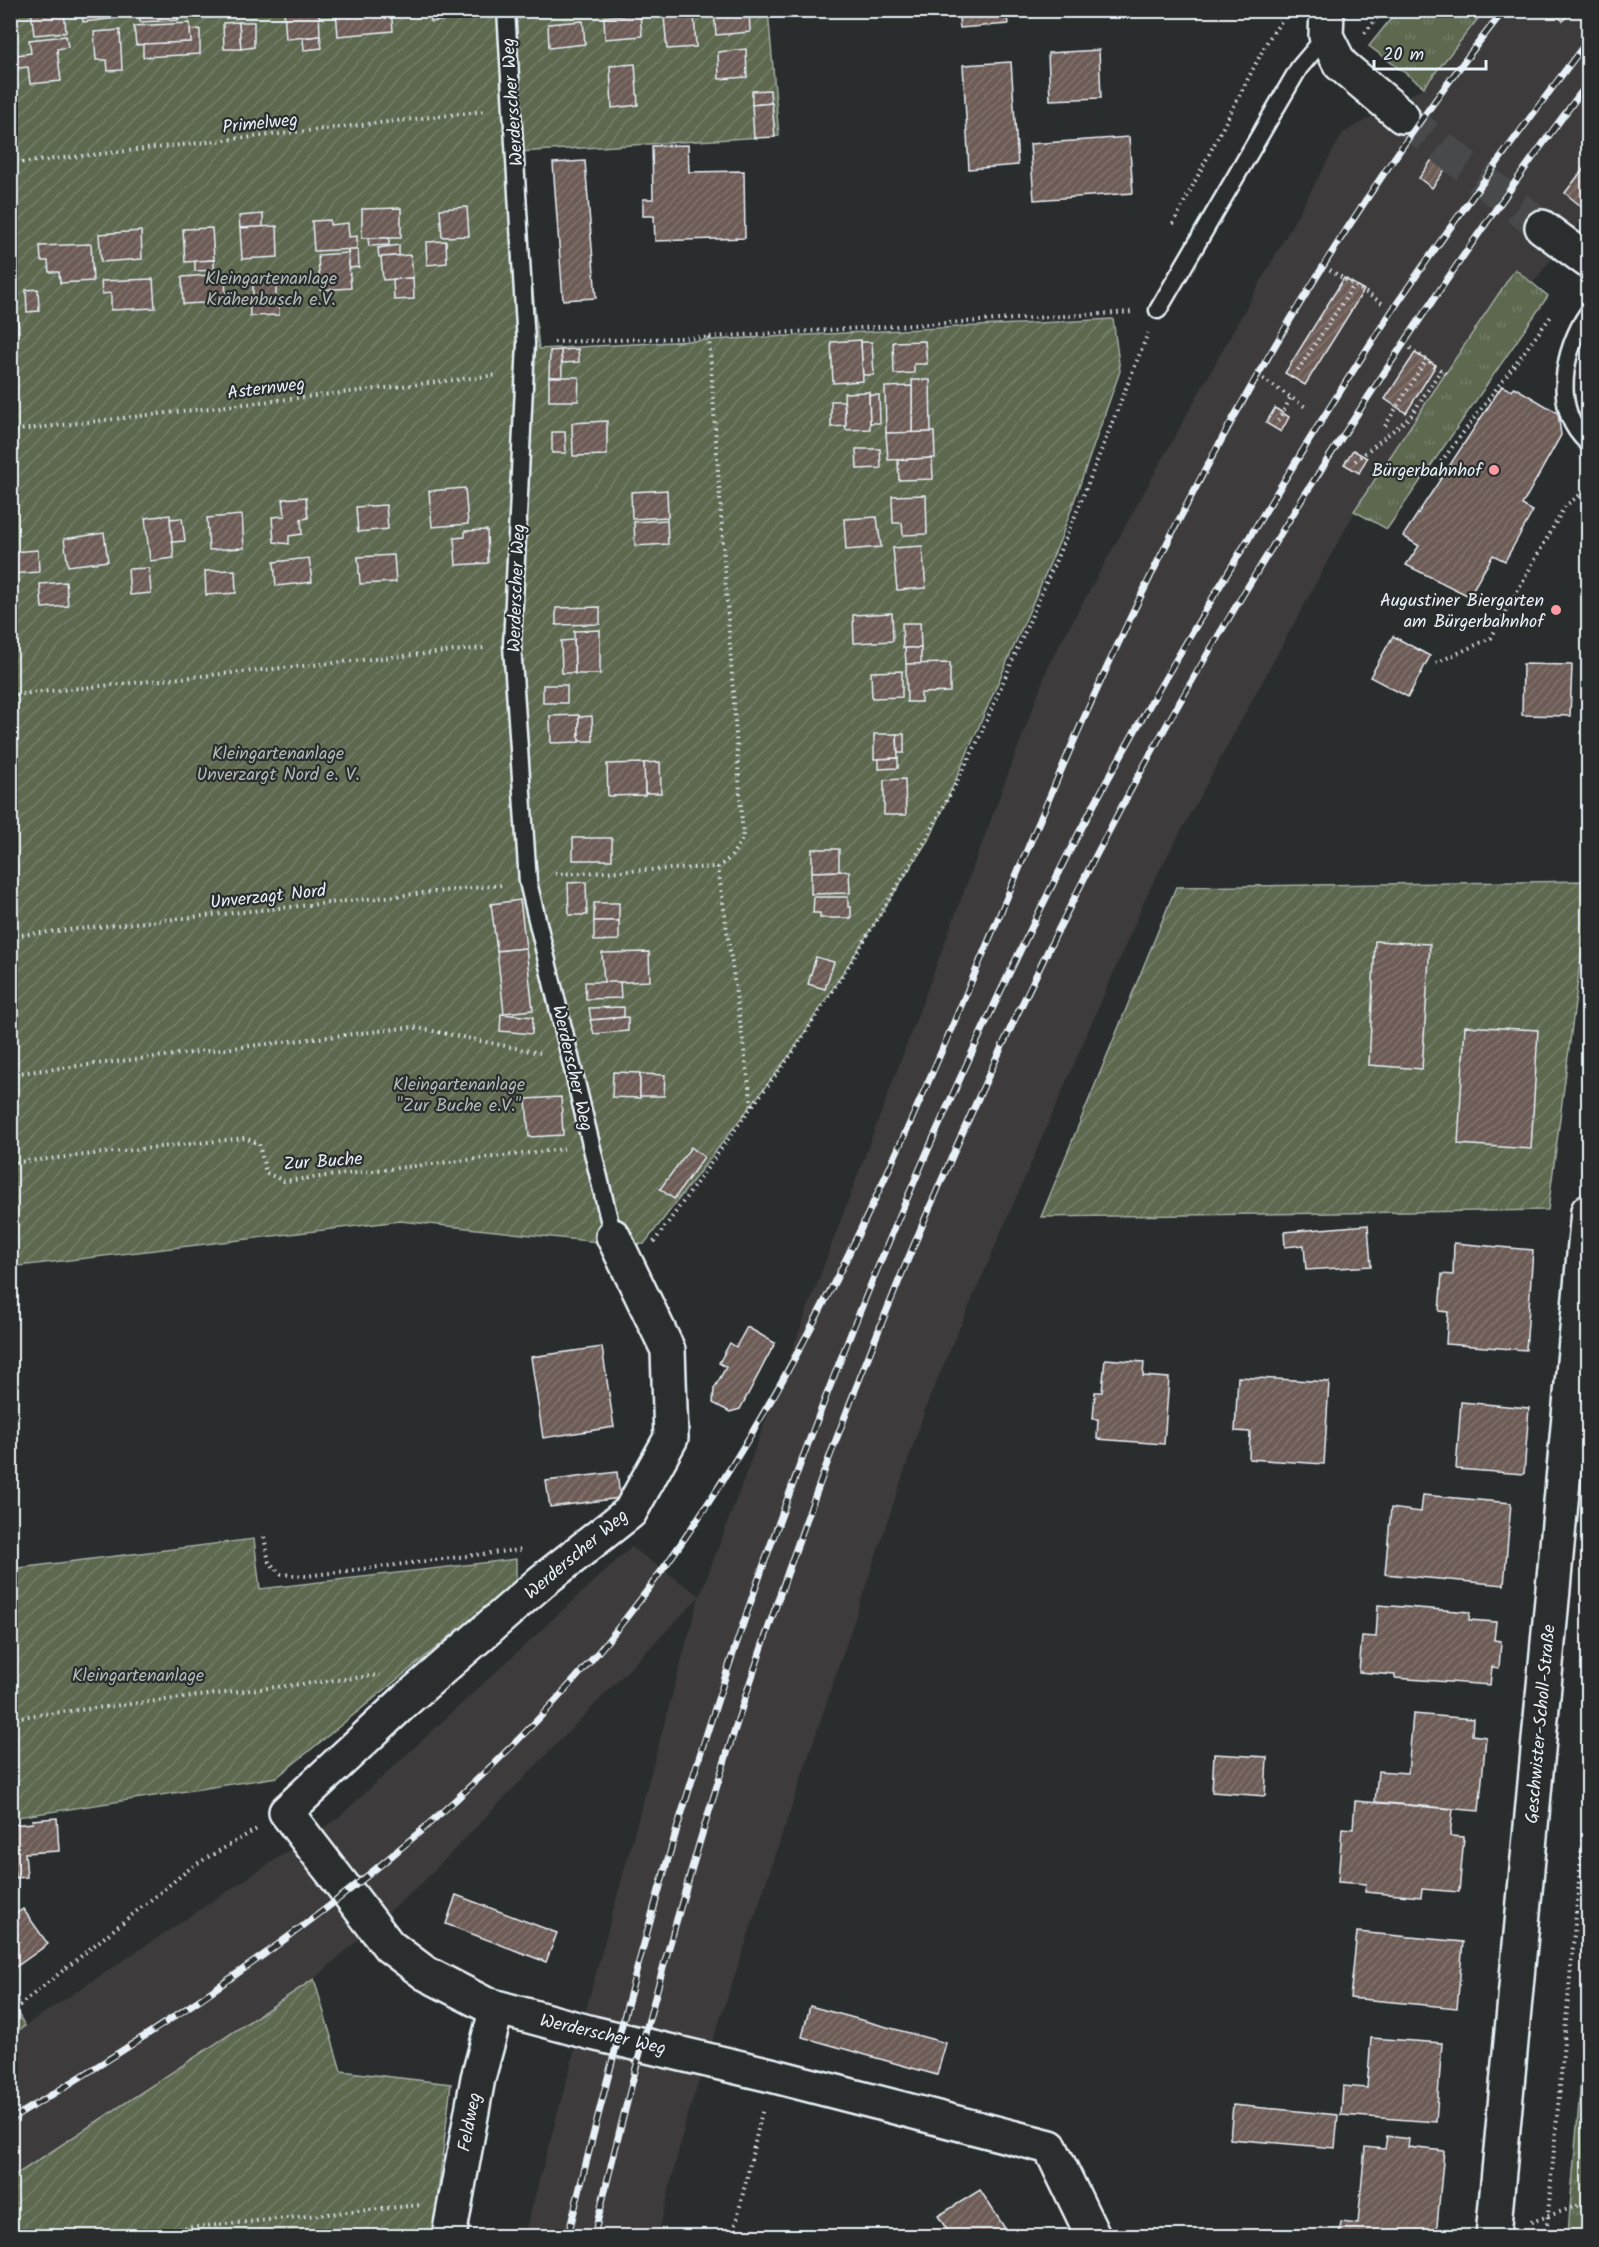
<svg xmlns="http://www.w3.org/2000/svg" width="1599" height="2247" font-family="Kalam,sans-serif">
<style>
.built{fill:#3e3b3a}
.grass{fill:url(#grass-tufts);stroke:#a2aca4;stroke-width:1.5}
.forest{fill:url(#forest-crowns);stroke:#a2aca4;stroke-width:1.5}
.garden{fill:url(#garden-furrows);stroke:#a2aca4;stroke-width:1.5}
.building{fill:url(#building-hatch);stroke:#e8f1f8;stroke-width:1.5}
.lines{fill:none;stroke-linecap:round;stroke-linejoin:round}
.secondary-tunnel{stroke:#464a4c;stroke-width:33;stroke-dasharray:33 16;stroke-linecap:butt}
.lane-casing{stroke:#e8f1f8;stroke-width:21}
.street-casing{stroke:#e8f1f8;stroke-width:38}
.secondary-casing{stroke:#e8f1f8;stroke-width:38}
.path{stroke:#e8f1f8;stroke-width:4;stroke-dasharray:1.5 4.5;stroke-linecap:butt}
.lane{stroke:#2a2d2e;stroke-width:16}
.street{stroke:#2a2d2e;stroke-width:33}
.secondary{stroke:#2a2d2e;stroke-width:33}
.rail-casing{stroke:#e8f1f8;stroke-width:7}
.rail{stroke:#2a2d2e;stroke-width:4.5;stroke-dasharray:14;stroke-linecap:butt}
.poi-dot{fill:#ff9aa2;stroke:#2a2d2e;stroke-width:2}
.labels{text-anchor:middle;stroke-width:4.5;stroke-linejoin:round;paint-order:stroke}
.street-label{font-size:18px;fill:#e8f1f8;stroke:#2a2d2e}
.park-label{font-size:18px;fill:#b0bab5;stroke:#2a2d2e}
.poi-label{font-size:18px;fill:#e8f1f8;stroke:#2a2d2e;text-anchor:end}
</style>
<defs>
<pattern id="grass-tufts" width="24" height="20" patternUnits="userSpaceOnUse" patternTransform="scale(1.5)"><rect width="24" height="20" fill="#5d6850"/><path d="M3 7l-1-3M5 7V3M7 7l1-3M15 17l-1-3M17 17v-4M19 17l1-3" fill="none" stroke="#747e6a"/></pattern>
<pattern id="forest-crowns" width="20" height="18" patternUnits="userSpaceOnUse" patternTransform="scale(1.5)"><rect width="20" height="18" fill="#5d6850"/><path d="M2 6a3 3 0 1 1 6 0M12 15a3 3 0 1 1 6 0" fill="none" stroke="#747e6a"/></pattern>
<pattern id="garden-furrows" width="10" height="10" patternUnits="userSpaceOnUse" patternTransform="scale(1.5)"><rect width="10" height="10" fill="#5d6850"/><path d="M-1 1l2-2M0 10L10 0M9 11l2-2" fill="none" stroke="#747e6a"/></pattern>
<pattern id="building-hatch" width="6" height="6" patternUnits="userSpaceOnUse" patternTransform="scale(1.5)"><rect width="6" height="6" fill="#6d5b57"/><path d="M-1 1l2-2M0 6l6-6M5 7l2-2" fill="none" stroke="#827370"/></pattern>
</defs>
<rect width="100%" height="100%" fill="#2a2d2e"/>
<filter id="ink" filterUnits="userSpaceOnUse"><feTurbulence type="fractalNoise" baseFrequency=".0167" numOctaves="2"/><feDisplacementMap in="SourceGraphic" scale="12" xChannelSelector="R" yChannelSelector="G"/><feConvolveMatrix kernelMatrix="1 2 1 2 8 2 1 2 1" color-interpolation-filters="sRGB"/></filter>
<g filter="url(#ink)">
<polygon class="built" points="1484,11 1588,11 1588,212 1353,515 1151,886 928,1401 686,2120 658,2236 524,2236 699,1597 420,1885 314,1979 11,2178 11,2035 338,1818 631,1547 700,1596 1050,662 1343,133 1424,87"/>
<g class="grass">
<polygon points="1397,11 1397,10 1484,11 1424,87 1369,46"/>
<polygon points="1515,269 1548,296 1387,529 1354,511"/>
<polygon points="1588,1999 1588,2236 1568,2236 1570,2208"/>
</g>
<polygon class="forest" points="1588,2159 1588,2236 1582,2236"/>
<g class="garden">
<polygon points="10,11 768,11 779,136 518,152 539,349 1113,319 1120,371 1061,538 932,834 792,1052 644,1244 627,1245 400,1221 11,1267"/>
<polygon points="1588,881 1588,903 1548,1210 1041,1217 1176,887"/>
<polygon points="254,1539 260,1589 516,1559 516,1583 277,1777 11,1818 11,1569"/>
<polygon points="314,1979 341,2071 451,2084 433,2236 11,2236 11,2178"/>
<polygon points="11,2001 25,2026 11,2035 10,2035"/>
</g>
<g class="building">
<polygon points="31,10 64,10 66,32 34,35"/>
<polygon points="82,10 116,10 117,18 83,22"/>
<polygon points="139,10 177,10 178,20 140,22"/>
<polygon points="284,10 319,10 320,36 286,39"/>
<polygon points="336,10 391,10 393,31 338,36"/>
<polygon points="430,10 462,10 463,18 431,22"/>
<polygon points="749,10 750,32 716,35 714,11"/>
<polygon points="958,10 1006,10 1008,24 960,28"/>
<polygon points="1550,10 1571,10 1563,21"/>
<polygon points="640,14 642,36 605,39 604,17"/>
<polygon points="694,14 696,47 667,49 664,16"/>
<polygon points="583,21 585,44 549,48 548,24"/>
<polygon points="239,22 241,49 224,49 223,23"/>
<polygon points="239,22 254,22 254,47 241,49"/>
<polygon points="190,23 191,42 136,45 134,26"/>
<polygon points="200,29 200,54 143,57 143,44 191,42 190,30"/>
<polygon points="120,30 122,70 108,71 107,60 96,60 94,32"/>
<polygon points="66,36 68,47 57,49 61,81 30,84 28,67 10,69 10,56 31,53 29,40"/>
<polygon points="320,36 322,48 304,50 303,38"/>
<polygon points="746,49 747,77 719,79 718,52"/>
<polygon points="1099,50 1101,98 1050,100 1048,53"/>
<polygon points="1011,62 1018,165 969,169 963,65"/>
<polygon points="635,64 638,105 612,108 610,66"/>
<polygon points="770,90 771,103 752,105 752,91"/>
<polygon points="772,103 775,137 754,138 752,105"/>
<polygon points="1129,137 1133,193 1034,200 1030,144"/>
<polygon points="688,145 689,172 744,171 745,238 655,241 654,216 643,216 643,199 653,199 652,146"/>
<polygon points="1436,154 1449,164 1432,188 1419,178"/>
<polygon points="585,161 596,298 563,300 553,163"/>
<polygon points="1588,163 1588,212 1565,193"/>
<polygon points="467,207 469,236 442,237 440,209"/>
<polygon points="401,208 401,238 362,238 362,209"/>
<polygon points="263,214 263,227 240,228 239,216"/>
<polygon points="330,220 330,225 348,223 349,237 357,236 357,249 314,251 312,221"/>
<polygon points="277,226 278,257 242,259 240,228"/>
<polygon points="212,228 214,260 185,262 183,229"/>
<polygon points="141,231 142,259 101,262 99,234"/>
<polygon points="368,238 389,238 389,245 369,246"/>
<polygon points="446,241 447,263 427,265 426,242"/>
<polygon points="91,244 93,281 60,283 59,272 49,272 48,261 41,261 40,246"/>
<polygon points="399,245 399,256 379,257 378,248"/>
<polygon points="348,250 358,250 359,267 349,268"/>
<polygon points="348,253 351,288 320,290 318,255"/>
<polygon points="411,255 413,278 383,280 381,257"/>
<polygon points="214,260 214,270 195,271 195,261"/>
<polygon points="225,274 226,302 183,304 182,277"/>
<polygon points="413,278 414,299 394,300 393,279"/>
<polygon points="1344,278 1364,290 1305,385 1285,373"/>
<polygon points="153,279 155,308 111,310 111,293 102,294 101,281"/>
<rect x="253" y="280" width="23" height="18"/>
<polygon points="38,289 39,311 27,312 26,290"/>
<polygon points="16,298 19,332 10,332 10,299"/>
<polygon points="249,298 278,298 279,315 250,316"/>
<polygon points="861,340 863,381 833,383 831,342"/>
<polygon points="925,341 927,364 914,364 914,373 894,374 893,342"/>
<polygon points="861,342 872,342 874,375 863,375"/>
<polygon points="578,349 579,362 562,363 561,350"/>
<polygon points="561,350 562,377 549,377 550,351"/>
<polygon points="1415,353 1436,365 1406,413 1385,399"/>
<polygon points="549,377 579,377 578,401 549,401"/>
<polygon points="912,380 930,380 931,432 912,433"/>
<polygon points="912,386 912,433 886,433 885,387"/>
<polygon points="1502,386 1512,391 1514,387 1558,413 1561,435 1522,505 1533,511 1505,561 1493,555 1469,596 1406,565 1419,546 1403,536"/>
<polygon points="869,392 870,429 846,430 844,393"/>
<polygon points="869,395 879,395 880,423 870,423"/>
<polygon points="831,401 844,401 846,426 831,427"/>
<polygon points="1275,408 1289,417 1281,432 1266,423"/>
<polygon points="607,421 607,455 573,456 572,423"/>
<polygon points="552,432 565,432 566,453 552,453"/>
<polygon points="931,432 934,432 935,458 888,460 886,433"/>
<polygon points="856,449 880,449 881,468 857,469"/>
<polygon points="1353,450 1367,458 1359,473 1344,464"/>
<polygon points="932,458 933,479 899,480 898,460"/>
<polygon points="465,488 468,524 432,527 429,491"/>
<polygon points="667,490 668,517 632,519 631,492"/>
<polygon points="926,495 927,534 903,535 902,523 893,523 892,496"/>
<polygon points="306,497 308,518 301,519 302,534 289,536 289,544 274,542 272,517 285,516 283,499"/>
<polygon points="386,505 388,529 358,532 356,507"/>
<polygon points="170,515 174,558 150,561 145,518"/>
<polygon points="242,515 244,548 209,550 207,518"/>
<polygon points="877,517 881,547 846,550 844,519"/>
<polygon points="182,518 185,541 172,542 170,519"/>
<polygon points="667,520 668,544 635,546 634,522"/>
<polygon points="487,530 488,563 456,565 454,538 465,537 465,531"/>
<polygon points="104,533 108,561 68,566 64,539"/>
<polygon points="922,546 926,588 897,590 893,548"/>
<polygon points="38,550 39,572 10,574 10,552"/>
<polygon points="394,555 396,582 360,584 358,557"/>
<polygon points="309,558 312,582 276,586 274,562"/>
<polygon points="149,568 151,593 130,595 128,569"/>
<polygon points="235,570 236,593 206,595 205,571"/>
<polygon points="66,582 68,606 42,608 40,584"/>
<polygon points="600,607 600,624 556,625 556,608"/>
<polygon points="892,613 893,641 854,643 853,615"/>
<polygon points="902,623 920,623 921,648 903,648"/>
<polygon points="600,630 600,674 575,674 574,631"/>
<polygon points="1393,636 1430,656 1408,697 1370,677"/>
<polygon points="574,640 575,673 562,673 561,641"/>
<polygon points="905,648 921,648 921,664 906,664"/>
<polygon points="950,663 950,692 921,693 921,702 907,702 906,664"/>
<polygon points="1523,664 1572,665 1570,716 1522,715"/>
<polygon points="902,671 902,697 872,698 871,672"/>
<rect x="543" y="685" width="24" height="18"/>
<polygon points="579,715 579,742 551,743 550,716"/>
<polygon points="592,716 593,741 579,741 579,717"/>
<polygon points="874,734 897,734 898,758 874,759"/>
<polygon points="897,734 904,734 904,753 898,753"/>
<polygon points="898,758 898,768 879,769 879,759"/>
<polygon points="660,762 661,793 645,793 644,763"/>
<polygon points="644,763 645,795 608,796 607,764"/>
<polygon points="905,779 906,815 884,815 884,780"/>
<rect x="573" y="838" width="39" height="22"/>
<polygon points="812,849 839,849 839,871 812,872"/>
<polygon points="849,871 850,893 811,894 811,872"/>
<polygon points="586,882 587,915 569,915 568,883"/>
<polygon points="814,897 848,897 848,907 851,907 851,918 820,918 820,913 813,913"/>
<polygon points="520,900 526,948 497,951 491,904"/>
<rect x="594" y="903" width="25" height="18"/>
<polygon points="594,921 619,921 619,940 594,941"/>
<polygon points="1375,941 1430,944 1422,1069 1369,1065"/>
<polygon points="526,948 533,1010 504,1013 497,951"/>
<polygon points="649,952 650,981 604,983 602,953"/>
<polygon points="816,957 834,962 825,989 808,984"/>
<polygon points="585,982 620,982 621,998 586,999"/>
<polygon points="624,1007 624,1017 591,1020 589,1008"/>
<polygon points="501,1014 533,1017 532,1034 500,1031"/>
<polygon points="628,1017 628,1031 594,1034 590,1020"/>
<polygon points="1465,1026 1538,1030 1531,1149 1458,1144"/>
<polygon points="613,1072 640,1073 640,1098 612,1097"/>
<polygon points="640,1074 665,1075 664,1096 640,1096"/>
<polygon points="561,1097 563,1135 529,1137 526,1099"/>
<polygon points="691,1147 704,1157 674,1199 660,1189"/>
<polygon points="1368,1225 1371,1266 1306,1270 1304,1245 1285,1247 1284,1232"/>
<polygon points="1454,1243 1533,1250 1526,1350 1446,1344 1448,1312 1439,1311 1442,1274 1453,1275"/>
<polygon points="747,1327 775,1343 740,1409 730,1412 713,1403 714,1389 726,1367 719,1363 730,1343 736,1347"/>
<polygon points="602,1347 614,1427 543,1438 531,1357"/>
<polygon points="1105,1359 1144,1362 1143,1376 1169,1378 1164,1444 1097,1439 1098,1419 1093,1419 1095,1392 1102,1392"/>
<polygon points="1238,1377 1329,1382 1324,1464 1249,1459 1250,1432 1235,1431"/>
<polygon points="1461,1402 1529,1408 1524,1474 1456,1469"/>
<polygon points="617,1472 620,1498 550,1507 546,1481"/>
<polygon points="1423,1495 1511,1503 1504,1585 1385,1574 1391,1508 1421,1512"/>
<polygon points="1378,1605 1470,1612 1469,1620 1496,1622 1494,1640 1501,1641 1499,1668 1492,1667 1490,1685 1395,1678 1395,1675 1359,1672 1362,1636 1376,1637"/>
<polygon points="1413,1714 1473,1719 1472,1735 1486,1737 1479,1811 1375,1802 1378,1771 1408,1773"/>
<polygon points="1214,1754 1267,1757 1265,1796 1212,1792"/>
<polygon points="1355,1801 1453,1809 1450,1836 1464,1837 1459,1892 1422,1889 1421,1897 1365,1892 1366,1884 1338,1882 1342,1828 1353,1829"/>
<polygon points="57,1818 59,1851 25,1853 27,1877 15,1878 10,1825 33,1823 32,1820"/>
<polygon points="456,1895 557,1933 546,1962 446,1924"/>
<polygon points="23,1909 48,1944 10,1971 10,1918"/>
<polygon points="1357,1932 1463,1942 1457,2008 1350,1998"/>
<polygon points="810,2006 946,2043 937,2075 802,2037"/>
<polygon points="1371,2038 1442,2043 1436,2122 1341,2115 1343,2086 1367,2088"/>
<polygon points="1233,2105 1338,2115 1335,2148 1230,2139"/>
<polygon points="1387,2136 1409,2139 1408,2147 1444,2151 1436,2236 1339,2236 1341,2222 1358,2224 1365,2147 1385,2149"/>
<polygon points="980,2190 1010,2236 951,2236 938,2216"/>
</g>
<g class="lines">
<polyline class="secondary-tunnel" points="1402,116 1542,227"/>
<g class="lane-casing">
<g id="lane">
<polyline points="506,10 526,343 512,645 528,882 613,1236"/>
<polyline points="1158,310 1299,68 1326,36"/>
<path d="M1588,313C1563,349 1551,410 1588,443"/>
</g>
</g>
<g class="street-casing">
<g id="street">
<polyline points="613,1236 668,1350 671,1438 630,1512 541,1582 406,1700 286,1812 389,1946 425,1973 485,2004 592,2033 771,2075 1050,2147 1093,2236"/>
<polyline points="449,2236 478,2078 497,2008"/>
</g>
</g>
<g class="secondary-casing">
<g id="secondary">
<polyline points="1327,10 1326,36 1340,64 1402,116"/>
<polyline points="1542,227 1588,261"/>
<polyline points="1493,2236 1588,1211"/>
</g>
</g>
<g class="path">
<polyline points="1365,33 1383,10"/>
<polyline points="10,164 486,111"/>
<polyline points="1173,224 1268,40 1289,10"/>
<polyline points="1330,270 1382,303"/>
<polyline points="554,342 709,337 1133,312"/>
<polyline points="1410,348 1446,374"/>
<polyline points="1298,370 1354,285"/>
<polyline points="1263,379 1307,408"/>
<polyline points="1278,421 1291,397"/>
<polyline points="1385,426 1426,360"/>
<polyline points="10,431 498,375"/>
<polyline points="1355,461 1410,417 1441,370"/>
<polyline points="1441,462 1552,315"/>
<polyline points="1436,663 1491,638 1565,506 1588,489"/>
<polyline points="10,695 484,648"/>
<polyline points="555,874 718,867"/>
<polyline points="10,936 502,885"/>
<polyline points="10,1074 413,1027 540,1053"/>
<polyline points="753,1105 791,1055 851,962 927,838 975,747 1075,516 1148,333"/>
<polyline points="10,1163 245,1138 259,1144 266,1173 284,1181 564,1149"/>
<polyline points="654,1242 752,1106 718,867 731,857 743,838 709,337"/>
<polyline points="264,1537 269,1562 281,1574 306,1576 524,1549"/>
<polyline points="10,1718 380,1675"/>
<polyline points="10,2013 193,1866 257,1829"/>
<polyline points="1531,2222 1588,2202"/>
<polyline points="119,2236 134,2233 420,2205"/>
<polyline points="733,2236 763,2108"/>
<polyline points="1546,2236 1588,1784"/>
</g>
<use href="#lane" class="lane"/>
<use href="#street" class="street"/>
<use href="#secondary" class="secondary"/>
<g class="rail-casing">
<g id="rail">
<path d="M10,2120C244,1980 473,1819 640,1600C839,1338 949,1024 1080,727C1193,472 1330,229 1504,10"/>
<path d="M568,2236C598,2113 630,1991 665,1869C768,1520 903,1180 1067,856C1112,768 1162,683 1212,599C1271,501 1331,403 1394,308C1456,217 1522,128 1588,40"/>
<path d="M594,2236C706,1762 869,1296 1092,863C1166,720 1248,582 1335,448C1415,324 1499,201 1588,83"/>
</g>
</g>
<use href="#rail" class="rail"/>
</g>
</g>
<g class="poi-dot">
<circle cx="1494" cy="470" r="6"/>
<circle cx="1556" cy="610" r="6"/>
</g>
<g class="labels">
<g class="street-label">
<text transform="translate(512 102) rotate(-94)" y="6">Werderscher Weg</text>
<text transform="translate(260 123) rotate(-6)" y="6">Primelweg</text>
<text transform="translate(266 388) rotate(-7)" y="6">Asternweg</text>
<text transform="translate(516 588) rotate(-88)" y="6">Werderscher Weg</text>
<text transform="translate(268 896) rotate(-6)" y="6">Unverzagt Nord</text>
<text transform="translate(573 1068) rotate(77)" y="6">Werderscher Weg</text>
<text transform="translate(323 1161) rotate(-4)" y="6">Zur Buche</text>
<text transform="translate(576 1554) rotate(-40)" y="6">Werderscher Weg</text>
<text transform="translate(1540 1724) rotate(-85)" y="6">Geschwister-Scholl-Straße</text>
<text transform="translate(603 2034) rotate(13)" y="6">Werderscher Weg</text>
<text transform="translate(469 2122) rotate(-79)" y="6">Feldweg</text>
</g>
<g class="park-label">
<text x="271" y="284">Kleingartenanlage<tspan x="271" dy="21">Krähenbusch e.V.</tspan></text>
<text x="278" y="759">Kleingartenanlage<tspan x="278" dy="21">Unverzargt Nord e. V.</tspan></text>
<text x="459" y="1090">Kleingartenanlage<tspan x="459" dy="21">"Zur Buche e.V."</tspan></text>
<text x="138" y="1681">Kleingartenanlage</text>
</g>
<g class="poi-label">
<text x="1482" y="476">Bürgerbahnhof</text>
<text x="1544" y="606">Augustiner Biergarten<tspan x="1544" dy="21">am Bürgerbahnhof</tspan></text>
</g>
</g>
<rect width="1599" height="2247" fill="none" stroke="#2a2d2e" stroke-width="36"/>
<rect x="18" y="18" width="1563" height="2211" fill="none" stroke="#e8f1f8" stroke-width="2" filter="url(#ink)"/>
<path d="M1374 60v9h112v-9" fill="none" stroke="#e8f1f8" stroke-width="3"/>
<text x="1383" y="60" font-size="18" fill="#e8f1f8" stroke="#2a2d2e" stroke-width="4.5" paint-order="stroke">20 m</text>
</svg>
